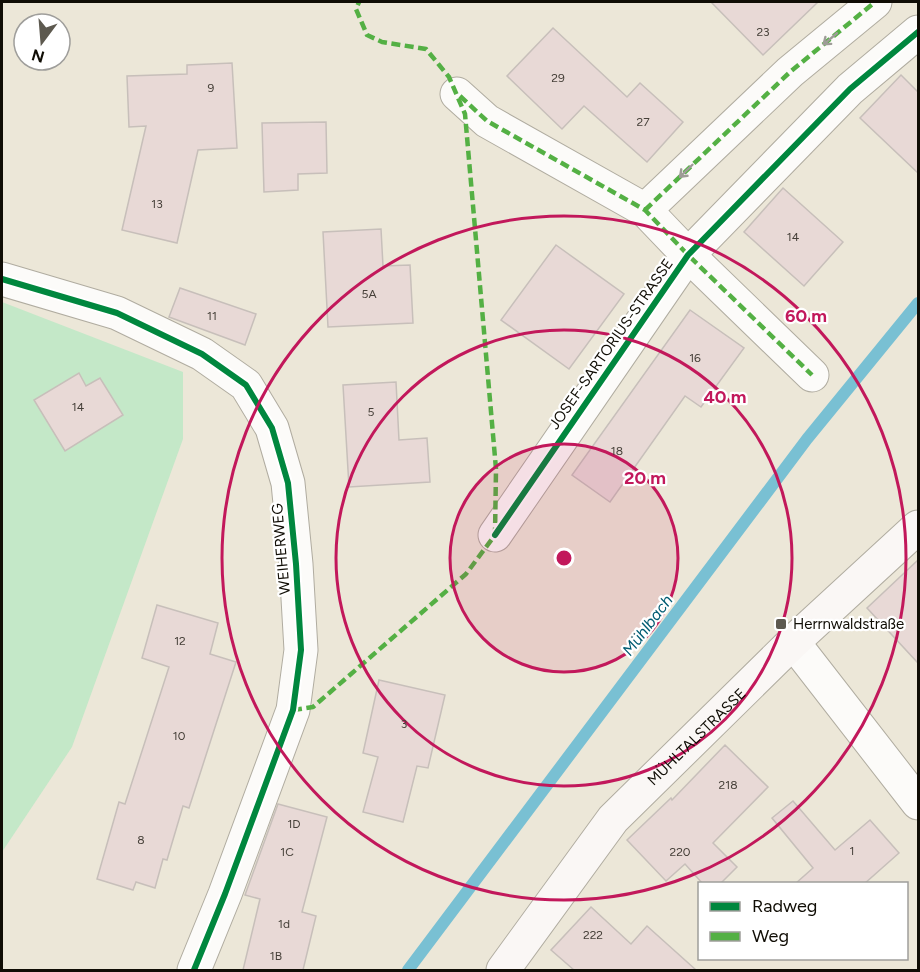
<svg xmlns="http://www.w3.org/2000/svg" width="920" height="972" font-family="Figtree,sans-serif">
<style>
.green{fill:#c4e8c8}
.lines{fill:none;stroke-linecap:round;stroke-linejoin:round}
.stream{stroke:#79c0d3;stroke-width:12}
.building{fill:#e8d9d6;stroke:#c7bfba;stroke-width:1.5}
.street-casing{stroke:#b0aca0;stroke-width:35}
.secondary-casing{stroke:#b0aca0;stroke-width:35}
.street{stroke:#fcfbf9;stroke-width:33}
.secondary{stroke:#faf7f5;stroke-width:33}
.quiet{stroke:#54b044;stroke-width:4.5;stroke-dasharray:9 4.5;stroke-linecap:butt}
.cycleway-casing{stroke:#fff;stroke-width:10}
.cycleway{stroke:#00873e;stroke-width:6}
.oneway{stroke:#9e9c97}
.ring{fill:none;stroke:#c2185b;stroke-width:3}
.poi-dot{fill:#5d594f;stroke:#fff;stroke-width:2}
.labels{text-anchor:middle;stroke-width:4.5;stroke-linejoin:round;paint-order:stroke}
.number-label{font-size:12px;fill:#464039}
.street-label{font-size:15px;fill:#100d05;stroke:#fff}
.poi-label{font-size:15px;fill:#100d05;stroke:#fff;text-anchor:start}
.water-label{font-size:16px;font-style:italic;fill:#005b72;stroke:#fff}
.centre{fill:#c2185b;stroke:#fff;stroke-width:3}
.ring-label{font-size:18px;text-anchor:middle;font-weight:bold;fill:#c2185b;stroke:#fff;stroke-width:4.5;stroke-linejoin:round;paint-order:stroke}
</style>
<rect width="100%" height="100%" fill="#ece7d8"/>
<polygon class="green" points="2,302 183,372 183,439 72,747 2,852"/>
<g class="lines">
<polyline class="stream" points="408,970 807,439 918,303"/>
</g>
<g class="building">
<polygon points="711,2 818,2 763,55"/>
<polygon points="553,28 627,97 640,83 683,122 647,162 584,106 562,129 507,76"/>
<polygon points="232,63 237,148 198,150 177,243 122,230 146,126 129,127 127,76 187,74 187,65"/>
<polygon points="901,75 918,92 918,173 860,118"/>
<polygon points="326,122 327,173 298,174 298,190 264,192 262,123"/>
<polygon points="783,188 843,242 804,286 744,232"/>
<polygon points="381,229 383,266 410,265 413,323 328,327 323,232"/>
<polygon points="556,245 624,294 569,369 501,320"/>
<polygon points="180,288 256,314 245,345 169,317"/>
<polygon points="690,310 744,348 701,407 685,396 610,502 572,475"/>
<polygon points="79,373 86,386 100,378 123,415 65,451 34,400"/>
<polygon points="396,382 399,440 427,438 430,482 349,487 343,385"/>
<polygon points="918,560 918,663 867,608"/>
<polygon points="157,605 218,623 210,654 236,662 189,808 183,806 167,860 163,859 155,888 136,882 133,890 97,879 119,802 125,804 169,667 142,658"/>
<polygon points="379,680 445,695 428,768 417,766 403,822 363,812 378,757 363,753"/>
<polygon points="725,745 768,787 713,843 737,867 720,884 703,884 685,864 666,881 627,840 671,798 672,800"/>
<polygon points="793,801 835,850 870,820 899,853 864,884 795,884 813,868 772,818"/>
<polygon points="278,804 327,817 302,912 316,916 303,970 243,970 260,899 245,895"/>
<polygon points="591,907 631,944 647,926 696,970 574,970 551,950"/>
</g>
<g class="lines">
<g class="street-casing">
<g id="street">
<polyline points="457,94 487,121 645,210 688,255 812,375"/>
<polyline points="645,210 790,72 875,2"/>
<polyline points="2,279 117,313 202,354 246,385 272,428 288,483 296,564 301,650 293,710 225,894 194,970"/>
<polyline points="495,535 688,255 850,89 918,32"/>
<polyline points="793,642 918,803"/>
</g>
</g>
<g class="secondary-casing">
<g id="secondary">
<path id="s1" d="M503,970L613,819L793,642L918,527"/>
</g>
</g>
<use href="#street" class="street"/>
<use href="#secondary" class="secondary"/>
<g class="quiet">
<polyline points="460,96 487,121 645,210 688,255 812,375"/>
<polyline points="645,210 790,72 875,2"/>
<polyline points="293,710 313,707 466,574 495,535 496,469 465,114 449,77 426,49 382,42 367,35 356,9 359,2"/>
</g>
<g class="cycleway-casing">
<g id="cycleway">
<polyline points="2,279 117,313 202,354 246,385 272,428 288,483 296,564 301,650 293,710 225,894 194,970"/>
<polyline points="495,535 688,255 850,89 918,32"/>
</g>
</g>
<use href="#cycleway" class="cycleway"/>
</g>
<defs><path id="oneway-shaft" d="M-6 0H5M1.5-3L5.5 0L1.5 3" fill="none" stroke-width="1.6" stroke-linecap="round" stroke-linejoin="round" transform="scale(1.5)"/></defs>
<g class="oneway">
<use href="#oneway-shaft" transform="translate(830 39) rotate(140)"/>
<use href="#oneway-shaft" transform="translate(686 171) rotate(136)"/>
</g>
<circle cx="564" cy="558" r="114" fill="#c2185b" fill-opacity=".12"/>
<g class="ring">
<circle cx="564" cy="558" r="114"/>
<circle cx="564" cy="558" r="228"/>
<circle cx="564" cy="558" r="342"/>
</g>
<rect class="poi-dot" x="775" y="618" width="12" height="12" rx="3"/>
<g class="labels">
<g class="number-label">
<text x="763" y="36">23</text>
<text x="558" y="82">29</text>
<text x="211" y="92">9</text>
<text x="643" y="126">27</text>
<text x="157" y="208">13</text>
<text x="793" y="241">14</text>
<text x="369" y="298">5A</text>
<text x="212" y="320">11</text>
<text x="695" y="362">16</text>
<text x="78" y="411">14</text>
<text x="371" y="416">5</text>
<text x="617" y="455">18</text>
<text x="180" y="645">12</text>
<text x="404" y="728">3</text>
<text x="179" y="740">10</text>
<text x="728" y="789">218</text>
<text x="294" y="828">1D</text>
<text x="141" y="844">8</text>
<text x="852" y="855">1</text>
<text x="287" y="856">1C</text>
<text x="680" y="856">220</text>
<text x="284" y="928">1d</text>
<text x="593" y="939">222</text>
<text x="276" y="960">1B</text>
</g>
<g class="street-label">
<text transform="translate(611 344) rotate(-55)" y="5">JOSEF-SARTORIUS-STRASSE</text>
<text transform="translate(281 549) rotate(-95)" y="5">WEIHERWEG</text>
<text dy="5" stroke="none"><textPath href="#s1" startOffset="304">MÜHLTALSTRASSE</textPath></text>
</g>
<g class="poi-label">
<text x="793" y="629">Herrnwaldstraße</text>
</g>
<g class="water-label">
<text transform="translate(647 625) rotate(-53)" y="6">Mühlbach</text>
</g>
</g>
<circle cx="564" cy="558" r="9" class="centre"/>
<g class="ring-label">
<text x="806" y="322">60 m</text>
<text x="725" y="403">40 m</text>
<text x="645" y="484">20 m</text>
</g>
<rect width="920" height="972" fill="none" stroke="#100d05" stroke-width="6"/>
<rect x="698" y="882" width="210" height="78" fill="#ffffff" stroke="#9f9e9b" stroke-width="1.5"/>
<rect x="710" y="902" width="30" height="9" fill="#00873e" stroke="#9f9e9b" stroke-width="1.5"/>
<text x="752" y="912" font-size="18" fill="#100d05">Radweg</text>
<rect x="710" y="932" width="30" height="9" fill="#54b044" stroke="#9f9e9b" stroke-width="1.5"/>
<text x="752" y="942" font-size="18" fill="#100d05">Weg</text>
<g transform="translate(42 42) rotate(196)"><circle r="28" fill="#ffffff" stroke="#9f9e9b" stroke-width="1.5"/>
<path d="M0-4.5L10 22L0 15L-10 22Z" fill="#5d594f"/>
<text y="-9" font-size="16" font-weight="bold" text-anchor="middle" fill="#100d05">N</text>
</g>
</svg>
